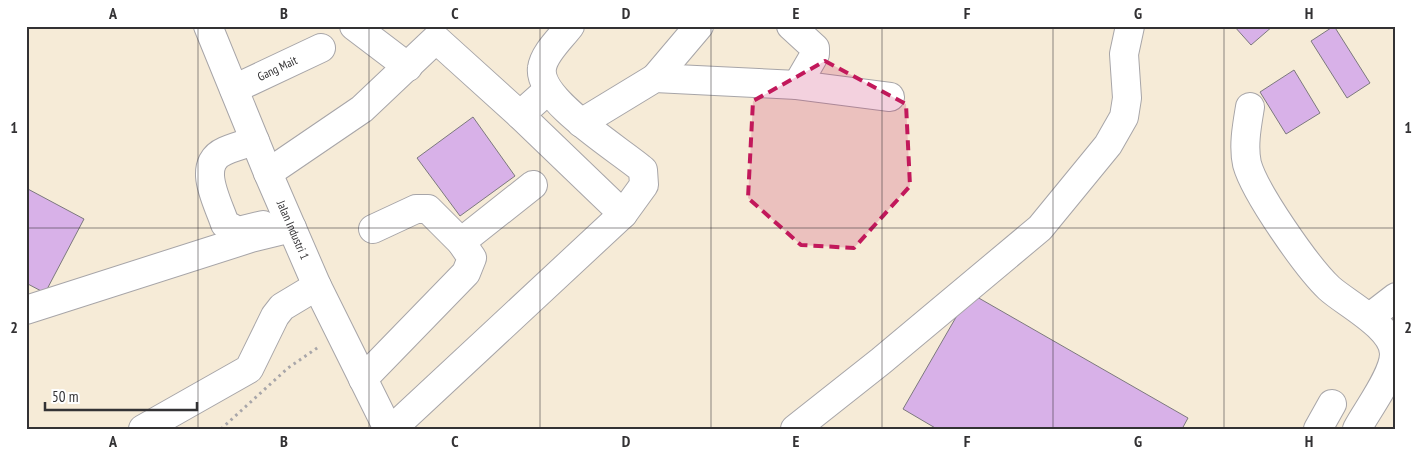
<svg xmlns="http://www.w3.org/2000/svg" width="1422" height="455" font-family="'PT Sans Narrow',sans-serif">
<style>
.industrial{fill:#f6ebd7}
.building{fill:#d8b1e8;stroke:#7c797d}
.lines{fill:none;stroke-linecap:round;stroke-linejoin:round}
.minor-casing{stroke:#a7a5a8;stroke-width:30}
.path{stroke:#a8a6a9;stroke-width:3;stroke-dasharray:2.5 4;stroke-linecap:butt}
.minor{stroke:#fff;stroke-width:28}
.marked{fill:#c2185b;fill-opacity:0.2;stroke:#c2185b;stroke-width:4;stroke-dasharray:10 6;stroke-linejoin:round}
.grid{fill:none;stroke:#333234;stroke-width:1;stroke-opacity:0.55}
.labels{text-anchor:middle;stroke-width:4.5;stroke-linejoin:round;paint-order:stroke}
.street-label{font-size:12px;fill:#333234;stroke:#fff}
.neatline{fill:none;stroke:#333234;stroke-width:2}
.grid-label{font-size:16px;text-anchor:middle;font-weight:bold;fill:#333234}
</style>
<rect width="100%" height="100%" fill="#f8f5f9"/>
<rect class="industrial" x="26" y="26" width="1370" height="403"/>
<g class="building">
<polygon points="1234,26 1273,26 1251,45"/>
<polygon points="1334,26 1370,83 1347,98 1311,41"/>
<polygon points="1294,70 1320,113 1286,134 1260,92"/>
<polygon points="473,117 515,176 460,216 417,158"/>
<polygon points="26,188 84,219 45,293 26,283"/>
<polygon points="970,293 1188,418 1182,429 937,429 903,409"/>
</g>
<g class="lines">
<g class="minor-casing">
<g id="minor">
<path id="s1" d="M208,26L268,173L317,286L388,429"/>
<polyline points="354,26 408,67"/>
<polyline points="791,26 815,48 815,54 797,85"/>
<polyline points="655,78 699,26"/>
<path id="s2" d="M234,89L321,48"/>
<path d="M1250,107C1247,125 1243,146 1247,164C1255,193 1307,267 1329,288C1345,303 1394,327 1394,354C1394,375 1367,410 1357,429"/>
<polyline points="520,115 623,214"/>
<polyline points="581,123 655,78 797,85 890,97"/>
<path d="M255,141C245,144 234,147 225,151C195,164 218,202 225,224L238,231L263,225"/>
<polyline points="268,173 362,109 436,39 520,115 548,90"/>
<polyline points="461,242 533,185"/>
<polyline points="26,310 251,238 292,228"/>
<polyline points="1370,317 1396,297"/>
<polyline points="363,379 466,273 472,258 461,242 428,209 416,209 373,229"/>
<polyline points="143,429 249,369 275,316 282,307 317,286"/>
<path d="M392,429L623,214L644,185L643,170C620,150 537,100 542,68C544,53 561,38 570,26"/>
<polyline points="795,429 881,361 1040,228 1108,145 1124,117 1127,98 1124,54 1130,26"/>
<polyline points="1318,429 1332,404"/>
</g>
</g>
<polyline class="path" points="221,429 288,368 320,346"/>
<use href="#minor" class="minor"/>
</g>
<path class="marked" d="M825,61L906,104L910,186L854,248L801,245L748,198L753,101Z"/>
<path class="grid" d="M198,26V429M369,26V429M540,26V429M711,26V429M882,26V429M1053,26V429M1224,26V429M26,228H1396"/>
<g class="labels">
<g class="street-label">
<text dy="4" stroke="none"><textPath href="#s2" startOffset="48">Gang Mait</textPath></text>
<text dy="4" stroke="none"><textPath href="#s1" startOffset="221">Jalan Industri 1</textPath></text>
</g>
</g>
<rect width="1422" height="455" fill="none" stroke="#ffffff" stroke-width="55"/>
<path d="M45 402v8h152v-8" fill="none" stroke="#333234" stroke-width="2.5"/>
<text x="52" y="402" font-size="15" fill="#333234" stroke="#ffffff" stroke-width="4" paint-order="stroke">50 m</text>
<rect x="28" y="28" width="1366" height="400" class="neatline"/>
<g class="grid-label">
<text x="113" y="19">A</text>
<text x="284" y="19">B</text>
<text x="455" y="19">C</text>
<text x="626" y="19">D</text>
<text x="796" y="19">E</text>
<text x="967" y="19">F</text>
<text x="1138" y="19">G</text>
<text x="1309" y="19">H</text>
<text x="14" y="133">1</text>
<text x="1408" y="133">1</text>
<text x="14" y="333">2</text>
<text x="1408" y="333">2</text>
<text x="113" y="447">A</text>
<text x="284" y="447">B</text>
<text x="455" y="447">C</text>
<text x="626" y="447">D</text>
<text x="796" y="447">E</text>
<text x="967" y="447">F</text>
<text x="1138" y="447">G</text>
<text x="1309" y="447">H</text>
</g>
</svg>
